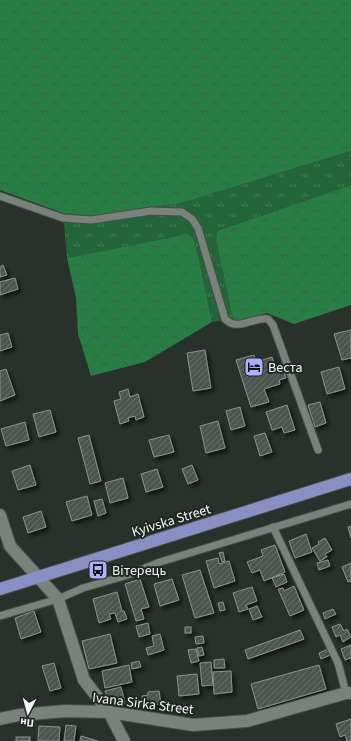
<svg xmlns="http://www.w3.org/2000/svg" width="351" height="741" font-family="'Source Sans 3',sans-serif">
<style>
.grass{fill:url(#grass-tufts)}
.forest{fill:url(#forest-crowns)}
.building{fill:url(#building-hatch);stroke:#89938b;filter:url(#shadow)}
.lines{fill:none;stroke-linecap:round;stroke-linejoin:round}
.service-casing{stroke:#484e49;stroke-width:9}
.minor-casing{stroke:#484e49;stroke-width:14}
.primary-casing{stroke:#484e49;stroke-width:14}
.service{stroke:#78817a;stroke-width:7}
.minor{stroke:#78817a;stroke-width:12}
.primary{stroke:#898fc3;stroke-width:12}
.labels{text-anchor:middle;stroke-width:4;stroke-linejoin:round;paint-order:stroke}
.poi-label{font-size:14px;fill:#f1f6f2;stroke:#1f2721;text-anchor:start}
.street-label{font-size:14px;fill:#f1f6f2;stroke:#1f2721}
</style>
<defs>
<pattern id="grass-tufts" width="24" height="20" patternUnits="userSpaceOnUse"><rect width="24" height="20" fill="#236538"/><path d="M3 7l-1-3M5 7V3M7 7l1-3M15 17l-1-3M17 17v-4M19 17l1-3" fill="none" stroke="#437c55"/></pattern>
<pattern id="forest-crowns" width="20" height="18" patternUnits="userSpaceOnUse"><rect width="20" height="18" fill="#277d44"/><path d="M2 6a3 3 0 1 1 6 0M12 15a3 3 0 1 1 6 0" fill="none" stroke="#396147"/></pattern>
<pattern id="building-hatch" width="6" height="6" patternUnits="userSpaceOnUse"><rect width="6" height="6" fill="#4c554e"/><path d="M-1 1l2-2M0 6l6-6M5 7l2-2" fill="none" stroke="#666e68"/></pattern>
<filter id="shadow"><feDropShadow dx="3" dy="3" stdDeviation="2" flood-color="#0009"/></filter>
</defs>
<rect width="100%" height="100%" fill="#29312b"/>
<polygon class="grass" points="351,151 351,185 217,231 216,240 233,319 212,322 195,241 188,234 67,258 63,213 91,216 182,203"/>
<g class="forest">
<polygon points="0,0 351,0 351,151 182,203 91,216 63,213 0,190"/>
<polygon points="351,185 351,305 294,324 267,313 237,322 233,319 216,240 217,231"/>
<polygon points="188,234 195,241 212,322 145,362 91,376 78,334 76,298 67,258"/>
</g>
<g class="building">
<polygon points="3,265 7,275 0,277 0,267"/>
<polygon points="15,278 18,289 0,295 0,282"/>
<polygon points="351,330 351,358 342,360 334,334"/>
<polygon points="8,333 12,347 0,351 0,335"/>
<polygon points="205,350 211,388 193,391 187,353"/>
<polygon points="254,355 256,362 272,357 275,366 282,364 286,378 279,380 280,384 264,389 269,402 251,407 236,360"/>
<polygon points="339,367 345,389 327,394 321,372"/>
<polygon points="6,369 15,395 0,401 0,371"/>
<polygon points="128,389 130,397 138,394 144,417 136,420 135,416 128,418 129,421 120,424 114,401 121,399 119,392"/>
<polygon points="320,402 326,423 315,427 308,405"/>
<polygon points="287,405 295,430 284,433 282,427 272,430 266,412"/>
<polygon points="240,407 245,426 231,430 226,411"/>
<polygon points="50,410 56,432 39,437 33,414"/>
<polygon points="218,421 225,448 206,453 200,426"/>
<polygon points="25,422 29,440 6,446 1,429"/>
<polygon points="265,433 272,452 260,456 254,436"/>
<polygon points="89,435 101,481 90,484 78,438"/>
<polygon points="169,435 174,452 154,457 149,440"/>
<polygon points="30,465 36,485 18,490 12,471"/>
<polygon points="192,465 198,480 188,484 182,469"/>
<polygon points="157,469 163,487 146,492 141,474"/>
<polygon points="123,478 128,498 110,503 105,483"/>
<polygon points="87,496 92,515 72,521 66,502"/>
<polygon points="102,499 106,513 98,516 94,501"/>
<polygon points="41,511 46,527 28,533 23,517"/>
<polygon points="351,526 351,538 348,527"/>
<polygon points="306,534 312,552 295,558 289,541"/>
<polygon points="325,538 332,550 325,554 327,557 320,561 312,548 319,544 318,542"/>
<polygon points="275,545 285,572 264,581 260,570 252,573 247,562 263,556 261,550"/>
<polygon points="223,552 225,561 222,562 219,553"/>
<polygon points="218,558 219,564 229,561 235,581 214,588 206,561"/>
<polygon points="328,560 330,566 319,570 317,563"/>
<polygon points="351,563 351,581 348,582 342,567"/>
<polygon points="200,570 214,613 195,618 182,575"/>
<polygon points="284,574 287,582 276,587 272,578"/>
<polygon points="140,579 149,607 141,609 144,619 136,621 125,584"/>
<polygon points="172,579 179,600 160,606 154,584"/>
<polygon points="294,586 304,610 290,616 278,589 283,588 284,591"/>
<polygon points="252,587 257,601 246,605 248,609 239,612 233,593"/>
<polygon points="117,592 122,611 124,611 127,619 118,622 115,613 109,614 111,619 99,623 93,599"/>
<polygon points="223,602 225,610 220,611 218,603"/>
<polygon points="257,606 262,617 253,620 249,609"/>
<polygon points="333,609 336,614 325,619 323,613"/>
<polygon points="34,611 41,632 21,639 15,618"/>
<polygon points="148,623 150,634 139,637 136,626"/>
<polygon points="340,624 344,631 347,629 351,637 343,642 340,635 336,637 332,627"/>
<rect x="185" y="627" width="6" height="6"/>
<polygon points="300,630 304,639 248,659 245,650"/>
<polygon points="110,634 117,663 89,669 82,641"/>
<polygon points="160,634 164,650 148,655 146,648 154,646 152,636"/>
<polygon points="203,636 204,643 196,644 195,637"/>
<polygon points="351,645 351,660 350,658 345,660 341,649"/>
<polygon points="202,647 204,655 199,656 197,648"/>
<polygon points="196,649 199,661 191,663 188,650"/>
<polygon points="328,649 330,655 321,659 319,653"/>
<polygon points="224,659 225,668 214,668 214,660"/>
<polygon points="139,661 141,667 132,669 131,663"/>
<polygon points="211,662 213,685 202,686 200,663"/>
<polygon points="54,663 61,688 50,691 42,666"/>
<polygon points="129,665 132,682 105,688 102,671"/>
<polygon points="319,665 326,689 258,709 251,684"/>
<polygon points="231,671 232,692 214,694 213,672"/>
<polygon points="197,674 199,694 179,696 177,676"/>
<polygon points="121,687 125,703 115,705 114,700 109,702 105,691"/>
<polygon points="159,691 161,704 143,706 142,696 148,695 148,692"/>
<polygon points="351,719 351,741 347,741 345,735 340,737 336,724"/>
<polygon points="66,725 76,726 74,741 64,741"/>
<polygon points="39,726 60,727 59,741 38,741"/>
<polygon points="81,736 98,741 80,741"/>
<rect x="16" y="737" width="14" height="4"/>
</g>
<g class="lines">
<g class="service-casing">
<g id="service">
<path d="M0,196L63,218L91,220L151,211L182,212L192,219L198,228L225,319C238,332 251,317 268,319L273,325L318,450"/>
<polyline points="273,527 338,663 346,693"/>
<polyline points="0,616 58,599 83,588 128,575 160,562 351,504"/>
</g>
</g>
<g class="minor-casing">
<g id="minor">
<polyline points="0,515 10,546 58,599 84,680 109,712 124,741"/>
<polyline points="0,719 19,715 65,711 109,712 193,725 247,721 346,693 351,693"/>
</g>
</g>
<g class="primary-casing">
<polyline id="primary" points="0,589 351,479"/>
</g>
<use href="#service" class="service"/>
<use href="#minor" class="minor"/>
<use href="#primary" class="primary"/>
</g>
<defs>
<g id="hotel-square" transform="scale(1)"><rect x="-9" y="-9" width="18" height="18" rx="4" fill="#aab0fb" stroke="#1f2721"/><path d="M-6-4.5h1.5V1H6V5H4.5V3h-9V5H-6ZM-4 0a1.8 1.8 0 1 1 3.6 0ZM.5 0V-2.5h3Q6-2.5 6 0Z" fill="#111"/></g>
<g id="bus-square" transform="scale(1)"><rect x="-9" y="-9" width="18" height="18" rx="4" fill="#aab0fb" stroke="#1f2721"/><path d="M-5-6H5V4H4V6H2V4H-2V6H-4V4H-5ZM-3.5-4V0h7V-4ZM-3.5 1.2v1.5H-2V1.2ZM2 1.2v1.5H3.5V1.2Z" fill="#111"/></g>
</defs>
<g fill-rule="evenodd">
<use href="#hotel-square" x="254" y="367"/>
<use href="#bus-square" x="98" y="570"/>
</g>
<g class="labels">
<g class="poi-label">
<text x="268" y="372">Веста</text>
<text x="112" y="575">Вітерець</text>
</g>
<g class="street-label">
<text transform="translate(171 520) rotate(-17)" y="5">Kyivska Street</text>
<text transform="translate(143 703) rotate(7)" y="5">Ivana Sirka Street</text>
</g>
</g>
<g transform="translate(28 713) rotate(186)" stroke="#1f2721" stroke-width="3" paint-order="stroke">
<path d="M0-3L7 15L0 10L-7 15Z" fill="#f1f6f2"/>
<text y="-6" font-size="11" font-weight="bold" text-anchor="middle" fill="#f1f6f2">Пн</text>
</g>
</svg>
